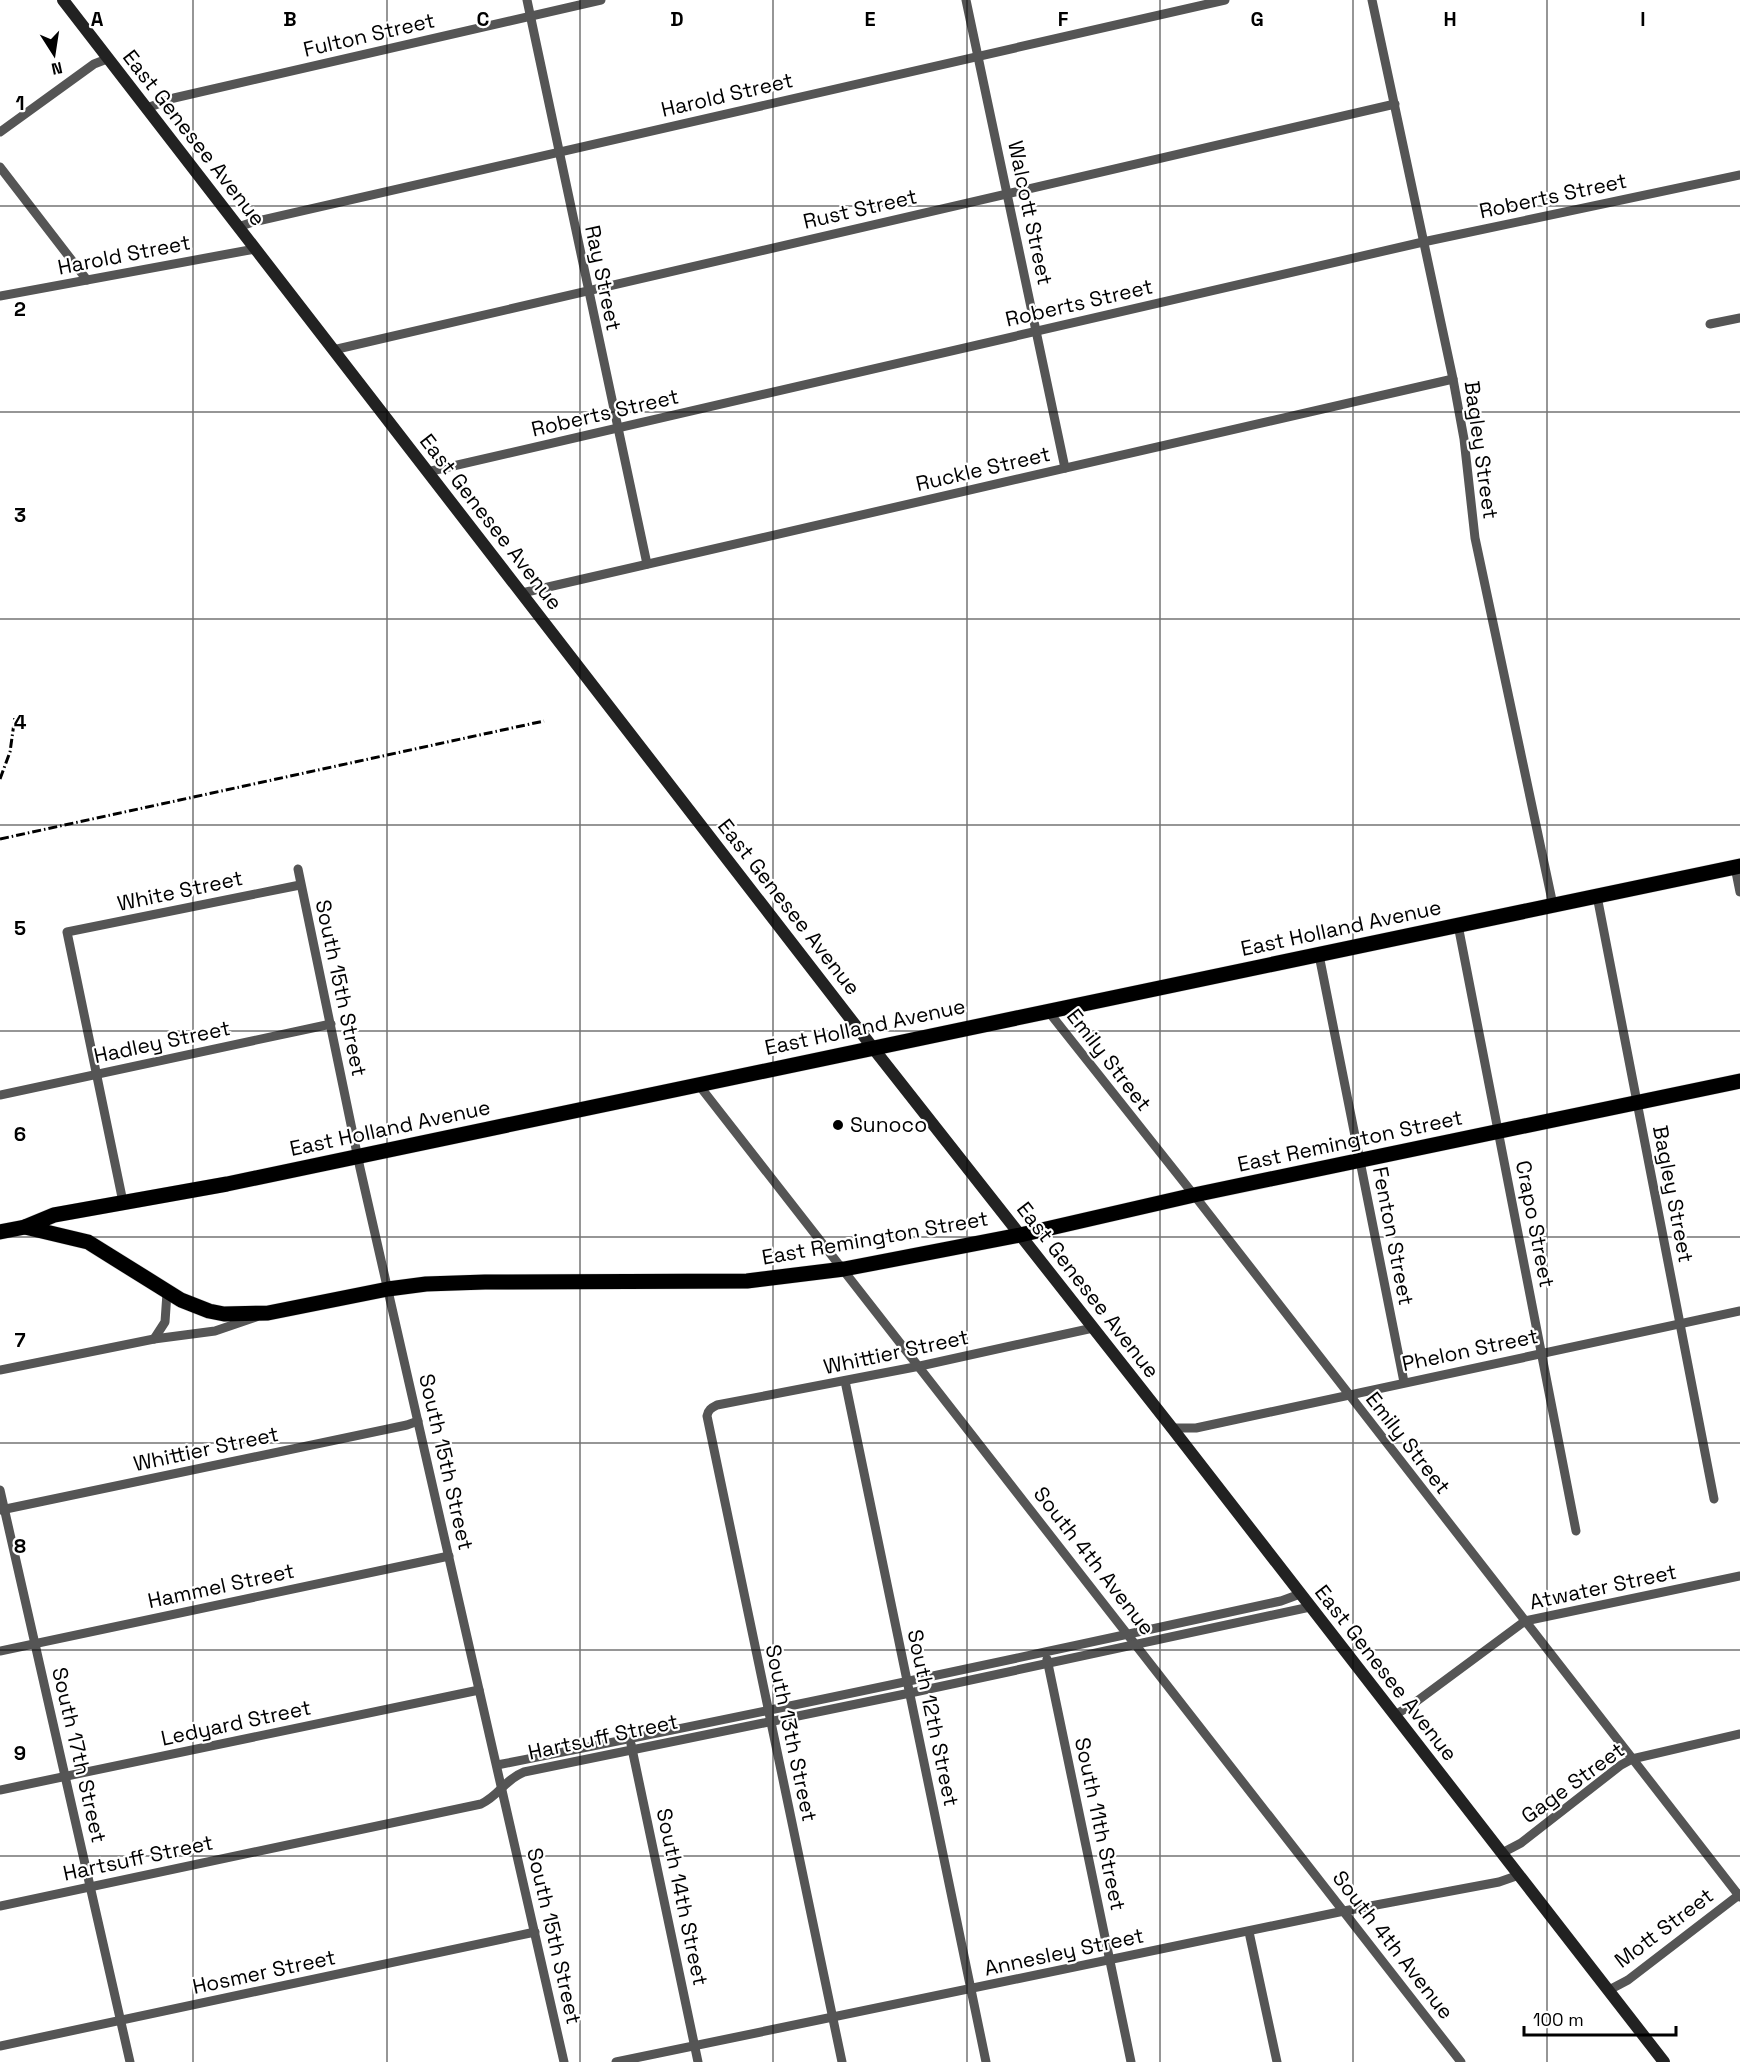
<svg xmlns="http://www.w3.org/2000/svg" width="1740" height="2062" font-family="'Space Grotesk',sans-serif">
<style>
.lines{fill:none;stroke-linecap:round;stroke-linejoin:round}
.trunk-casing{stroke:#dbdbdb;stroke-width:16}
.minor{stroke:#555;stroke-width:9}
.secondary{stroke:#222;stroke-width:12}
.trunk{stroke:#000;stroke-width:15}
.rail{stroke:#000;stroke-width:3;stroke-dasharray:9 3 1.5 3;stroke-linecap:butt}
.grid{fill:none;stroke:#000;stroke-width:1.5;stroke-opacity:0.55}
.poi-dot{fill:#000;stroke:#fff;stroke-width:2}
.labels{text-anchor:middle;stroke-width:4.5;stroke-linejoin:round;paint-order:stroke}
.street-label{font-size:21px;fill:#000;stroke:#fff}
.poi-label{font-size:21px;fill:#000;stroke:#fff;text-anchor:start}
.grid-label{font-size:20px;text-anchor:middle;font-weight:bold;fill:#000;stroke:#fff;stroke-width:4.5;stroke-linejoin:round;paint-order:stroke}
</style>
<rect width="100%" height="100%" fill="#fff"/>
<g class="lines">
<g class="trunk-casing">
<g id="trunk">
<polyline points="25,1227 88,1242 181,1300 209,1311 224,1314 268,1313 388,1289 426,1284 485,1282 747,1281 844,1269 1020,1235 1194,1195 1740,1081"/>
<polyline points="0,1232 25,1227 54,1215 227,1184 1740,866"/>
</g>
</g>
<g class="minor">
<polyline points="527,0 647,564"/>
<polyline points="966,0 1065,468"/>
<polyline points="1372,0 1453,379 1464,439 1475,538 1553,905"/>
<polyline points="147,108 174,98 601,0"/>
<polyline points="0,132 94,64 107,59"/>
<polyline points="0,167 87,280"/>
<polyline points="238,227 253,222 1225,0"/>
<polyline points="0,296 255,249"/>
<polyline points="1710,324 1740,318"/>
<polyline points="333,350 1395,104"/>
<polyline points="427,472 1423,242 1740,175"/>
<polyline points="522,593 1453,379"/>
<polyline points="1735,867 1740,892"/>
<polyline points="298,869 360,1168 564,2062"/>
<polyline points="1597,896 1714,1499"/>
<polyline points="1458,925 1576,1531"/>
<polyline points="1319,955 1404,1382"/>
<polyline points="1048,1011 1194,1195 1740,1897"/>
<polyline points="698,1084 1461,2062"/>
<polyline points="0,1095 331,1024"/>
<polyline points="123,1202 67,932 300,885"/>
<polyline points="154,1339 165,1322 167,1293"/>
<polyline points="0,1370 154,1339 215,1331 256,1317"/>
<polyline points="845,1381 986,2062"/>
<polyline points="1172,1428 1196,1428 1740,1311"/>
<polyline points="0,1490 130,2062"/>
<polyline points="1,1510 407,1425 418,1421"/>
<polyline points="0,1651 449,1556"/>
<polyline points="1047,1659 1131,2062"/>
<polyline points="1395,1715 1413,1704 1525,1621 1740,1576"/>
<polyline points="631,1744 698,2062"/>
<path d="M497,1765C759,1714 1020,1658 1281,1601L1300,1594"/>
<polyline points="0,1790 479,1690"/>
<polyline points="1502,1853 1521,1843 1621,1765 1632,1759 1740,1734"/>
<path d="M0,1906L481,1804C500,1795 504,1780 524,1772L910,1693L1310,1607"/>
<polyline points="1249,1932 1277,2062"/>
<polyline points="1609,1990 1628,1980 1740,1894"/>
<polyline points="0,2046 535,1932"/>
<polyline points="616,2062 1344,1911 1499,1882 1519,1875"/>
<path d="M842,2062L707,1416C708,1410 711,1408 717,1405L920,1366L1093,1328"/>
</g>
<polyline class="secondary" points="63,0 873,1048 1172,1428 1664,2062"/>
<use href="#trunk" class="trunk"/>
<g class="rail">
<polyline points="0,779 10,752 15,716"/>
<polyline points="0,839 544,721"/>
</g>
</g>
<path class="grid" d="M193,0V2062M387,0V2062M580,0V2062M773,0V2062M967,0V2062M1160,0V2062M1353,0V2062M1547,0V2062M0,206H1740M0,412H1740M0,619H1740M0,825H1740M0,1031H1740M0,1237H1740M0,1443H1740M0,1650H1740M0,1856H1740"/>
<circle class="poi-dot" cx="838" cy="1125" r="6"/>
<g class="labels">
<g class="street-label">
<text transform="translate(369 35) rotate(-13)" y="7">Fulton Street</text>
<text transform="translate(727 95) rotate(-13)" y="7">Harold Street</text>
<text transform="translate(194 138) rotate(52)" y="7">East Genesee Avenue</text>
<text transform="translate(1553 196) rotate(-12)" y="7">Roberts Street</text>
<text transform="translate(860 209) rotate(-13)" y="7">Rust Street</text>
<text transform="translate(1030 213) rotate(78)" y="7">Walcott Street</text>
<text transform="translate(124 255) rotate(-11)" y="7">Harold Street</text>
<text transform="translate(603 278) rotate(78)" y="7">Ray Street</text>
<text transform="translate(1079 303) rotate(-13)" y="7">Roberts Street</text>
<text transform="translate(605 413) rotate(-13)" y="7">Roberts Street</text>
<text transform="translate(1481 450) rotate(82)" y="7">Bagley Street</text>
<text transform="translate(983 469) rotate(-13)" y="7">Ruckle Street</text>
<text transform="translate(491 522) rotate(52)" y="7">East Genesee Avenue</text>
<text transform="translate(180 891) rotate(-12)" y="7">White Street</text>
<text transform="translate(789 907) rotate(52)" y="7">East Genesee Avenue</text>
<text transform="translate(1341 928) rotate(-12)" y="7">East Holland Avenue</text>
<text transform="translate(341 988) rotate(78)" y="7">South 15th Street</text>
<text transform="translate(865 1027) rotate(-12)" y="7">East Holland Avenue</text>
<text transform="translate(162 1042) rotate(-12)" y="7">Hadley Street</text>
<text transform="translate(1109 1060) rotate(52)" y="7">Emily Street</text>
<text transform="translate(390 1128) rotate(-12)" y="7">East Holland Avenue</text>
<text transform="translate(1350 1141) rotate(-12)" y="7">East Remington Street</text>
<text transform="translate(1673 1194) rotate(79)" y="7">Bagley Street</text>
<text transform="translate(1535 1224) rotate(79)" y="7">Crapo Street</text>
<text transform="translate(1393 1236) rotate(79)" y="7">Fenton Street</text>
<text transform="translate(875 1238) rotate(-10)" y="7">East Remington Street</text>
<text transform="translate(1088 1290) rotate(52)" y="7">East Genesee Avenue</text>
<text transform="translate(1470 1350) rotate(-12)" y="7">Phelon Street</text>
<text transform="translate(896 1352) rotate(-12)" y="7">Whittier Street</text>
<text transform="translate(1408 1443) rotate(52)" y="7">Emily Street</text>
<text transform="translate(206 1449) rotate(-12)" y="7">Whittier Street</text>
<text transform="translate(446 1462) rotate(77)" y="7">South 15th Street</text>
<text transform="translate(1094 1561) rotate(52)" y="7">South 4th Avenue</text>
<text transform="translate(221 1586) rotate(-12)" y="7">Hammel Street</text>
<text transform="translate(1603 1587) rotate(-12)" y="7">Atwater Street</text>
<text transform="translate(1386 1673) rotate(52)" y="7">East Genesee Avenue</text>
<text transform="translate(933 1718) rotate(78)" y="7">South 12th Street</text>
<text transform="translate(236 1723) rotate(-12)" y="7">Ledyard Street</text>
<text transform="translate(791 1733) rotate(78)" y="7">South 13th Street</text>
<text transform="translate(603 1737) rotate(-12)" y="7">Hartsuff Street</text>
<text transform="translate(79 1755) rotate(77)" y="7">South 17th Street</text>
<text transform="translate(1573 1783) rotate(-36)" y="7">Gage Street</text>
<text transform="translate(1100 1824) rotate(78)" y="7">South 11th Street</text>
<text transform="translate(138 1858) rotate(-12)" y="7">Hartsuff Street</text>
<text transform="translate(682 1897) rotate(78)" y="7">South 14th Street</text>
<text transform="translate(1664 1928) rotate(-37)" y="7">Mott Street</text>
<text transform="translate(554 1936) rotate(77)" y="7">South 15th Street</text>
<text transform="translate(1393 1945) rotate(52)" y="7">South 4th Avenue</text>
<text transform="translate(1064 1952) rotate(-12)" y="7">Annesley Street</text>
<text transform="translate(264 1972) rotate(-12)" y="7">Hosmer Street</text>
</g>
<g class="poi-label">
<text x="850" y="1132">Sunoco</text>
</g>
</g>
<g class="grid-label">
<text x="97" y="26">A</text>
<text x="290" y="26">B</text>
<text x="483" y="26">C</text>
<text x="677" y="26">D</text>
<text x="870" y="26">E</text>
<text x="1063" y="26">F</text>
<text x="1257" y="26">G</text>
<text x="1450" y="26">H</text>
<text x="1643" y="26">I</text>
<text x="20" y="110">1</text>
<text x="20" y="316">2</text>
<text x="20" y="522">3</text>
<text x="20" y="729">4</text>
<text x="20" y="935">5</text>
<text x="20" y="1141">6</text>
<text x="20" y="1347">7</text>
<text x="20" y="1553">8</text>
<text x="20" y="1760">9</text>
</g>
<g transform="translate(54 54) rotate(168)" stroke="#ffffff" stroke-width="4.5" paint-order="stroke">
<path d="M0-4.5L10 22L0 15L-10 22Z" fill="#000000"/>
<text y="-9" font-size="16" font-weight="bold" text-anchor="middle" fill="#000000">N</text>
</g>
<path d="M1524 2026v9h152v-9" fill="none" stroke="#000000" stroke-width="3"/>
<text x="1533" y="2026" font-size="18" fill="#000000" stroke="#ffffff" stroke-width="4.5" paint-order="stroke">100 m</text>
</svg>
